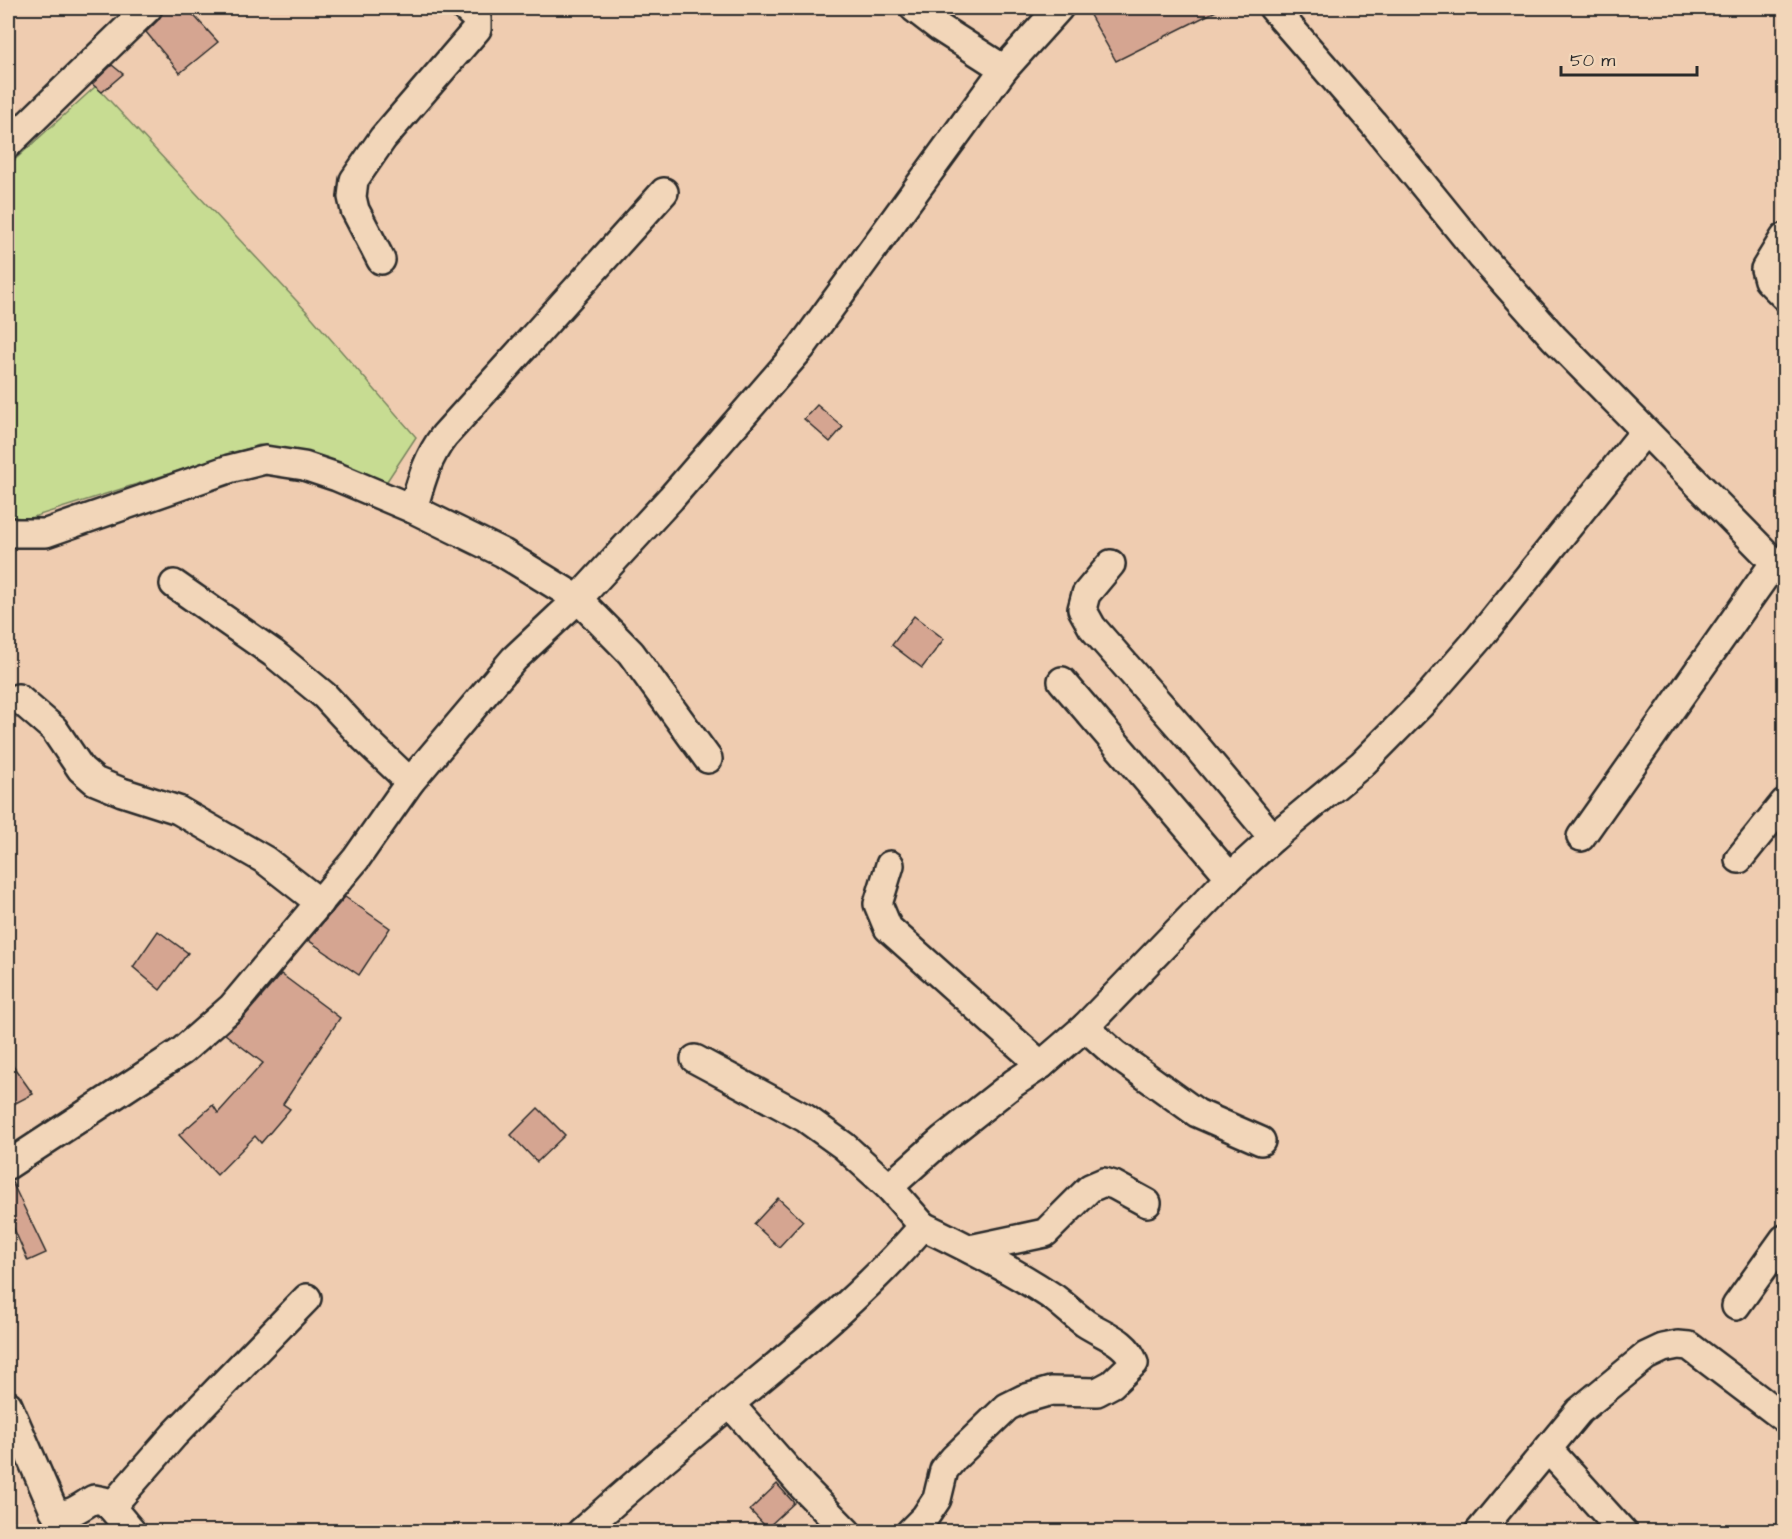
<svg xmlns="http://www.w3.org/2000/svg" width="1792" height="1539" font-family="'Architects Daughter',sans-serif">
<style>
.green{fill:#c7dc92;stroke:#79845e;stroke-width:1.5}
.building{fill:#d5a591;stroke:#2b2b2b;stroke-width:1.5}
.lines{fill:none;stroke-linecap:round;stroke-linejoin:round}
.minor-casing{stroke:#2b2b2b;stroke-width:32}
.minor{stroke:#f2d6b9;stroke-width:27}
</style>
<rect width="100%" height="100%" fill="#efccb0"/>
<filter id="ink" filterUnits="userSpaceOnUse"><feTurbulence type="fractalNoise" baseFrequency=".0167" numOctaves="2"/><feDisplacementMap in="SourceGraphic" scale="12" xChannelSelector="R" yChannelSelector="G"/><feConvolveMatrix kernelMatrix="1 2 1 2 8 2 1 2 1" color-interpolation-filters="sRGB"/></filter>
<g filter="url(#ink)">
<polygon class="green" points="96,86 308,313 416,437 385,484 259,445 27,519 8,516 8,166"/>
<g class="building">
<polygon points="163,8 187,8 218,42 180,73 146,32 159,19"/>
<polygon points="1086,8 1222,8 1116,61"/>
<polygon points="112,65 123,74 102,92 92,84"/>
<polygon points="817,405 843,427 830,442 804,419"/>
<polygon points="914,616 944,639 922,668 892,645"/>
<polygon points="345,897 390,928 359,975 308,940"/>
<polygon points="158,931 188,953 160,990 133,967"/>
<polygon points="281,974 340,1018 283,1104 290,1109 261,1143 255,1136 217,1175 179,1135 213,1105 218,1113 263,1063 225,1034 244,1017"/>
<polygon points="8,1059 33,1094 8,1107"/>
<polygon points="538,1108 565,1135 537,1162 511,1135"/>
<polygon points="11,1180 46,1253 28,1261 8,1215 8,1181"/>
<polygon points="778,1198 803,1221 779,1247 754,1224"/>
<polygon points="777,1484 794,1503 767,1528 750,1510"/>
</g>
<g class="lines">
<g class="minor-casing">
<g id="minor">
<polyline points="914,8 940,28 1004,69"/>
<polyline points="1273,8 1373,123 1481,256 1554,338 1784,572"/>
<polyline points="8,144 148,8"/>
<polyline points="1784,238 1765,269 1768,280 1784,296"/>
<polyline points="381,260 355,210 352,197 354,180 383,138 477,29 477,19 465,8"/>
<path d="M413,509C421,482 427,458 444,436L664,192"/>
<polyline points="8,531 12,533 46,533 229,469 265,460 304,466 337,477 413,509 503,553 578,599 631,653 708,759"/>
<polyline points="1111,564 1086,594 1082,609 1092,627 1192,741 1273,838"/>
<polyline points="174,584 273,653 325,696 365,739 410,782"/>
<polyline points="1062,681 1230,877"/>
<polyline points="18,698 54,729 81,769 95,781 122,792 178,810 265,860 320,903"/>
<polyline points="1581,837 1775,562"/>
<polyline points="1739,859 1784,803"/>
<polyline points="890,865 878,904 888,928 1041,1065"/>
<polyline points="1085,1027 1115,1054 1197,1113 1261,1141"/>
<polyline points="695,1059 805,1118 844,1146 889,1187"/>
<polyline points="8,1165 182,1051 232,1007 356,859 410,782 514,659 578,599 671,498 801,348 1004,69 1059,8"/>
<polyline points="970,1249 1045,1233 1090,1188 1104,1182 1114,1185 1147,1203"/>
<polyline points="1736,1306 1784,1239"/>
<polyline points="730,1404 803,1487 847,1532"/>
<path d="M8,1405L54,1511C68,1519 81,1506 94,1499L104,1501L111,1507"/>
<polyline points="1548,1449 1623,1532"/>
<polyline points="132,1532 111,1507 174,1435 307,1298"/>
<path d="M581,1532C630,1488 680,1445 731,1403C798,1348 866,1293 923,1226L889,1187L943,1139L1014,1083L1041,1065L1085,1027L1230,877L1273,838L1362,764L1424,701L1479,638L1645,431"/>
<path d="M910,1532L925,1517L937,1499L944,1470L954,1458L1007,1407L1023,1399L1051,1391L1097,1392L1112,1384L1134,1363C1127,1341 1103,1335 1085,1323C1074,1315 1064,1305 1053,1297C1012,1270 967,1247 923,1226"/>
<polyline points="1479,1532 1579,1411 1646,1356 1663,1348 1678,1345 1689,1346 1784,1418"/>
</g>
</g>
<use href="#minor" class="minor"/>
</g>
</g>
<rect width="1792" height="1539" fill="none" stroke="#f2d6b9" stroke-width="30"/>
<rect x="15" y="15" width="1762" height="1509" fill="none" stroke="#2b2b2b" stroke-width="2" filter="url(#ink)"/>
<path d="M1561 66v9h136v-9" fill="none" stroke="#2b2b2b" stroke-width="3"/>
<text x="1570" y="66" font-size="18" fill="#2b2b2b" stroke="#f2d6b9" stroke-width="4.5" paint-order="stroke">50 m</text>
</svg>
